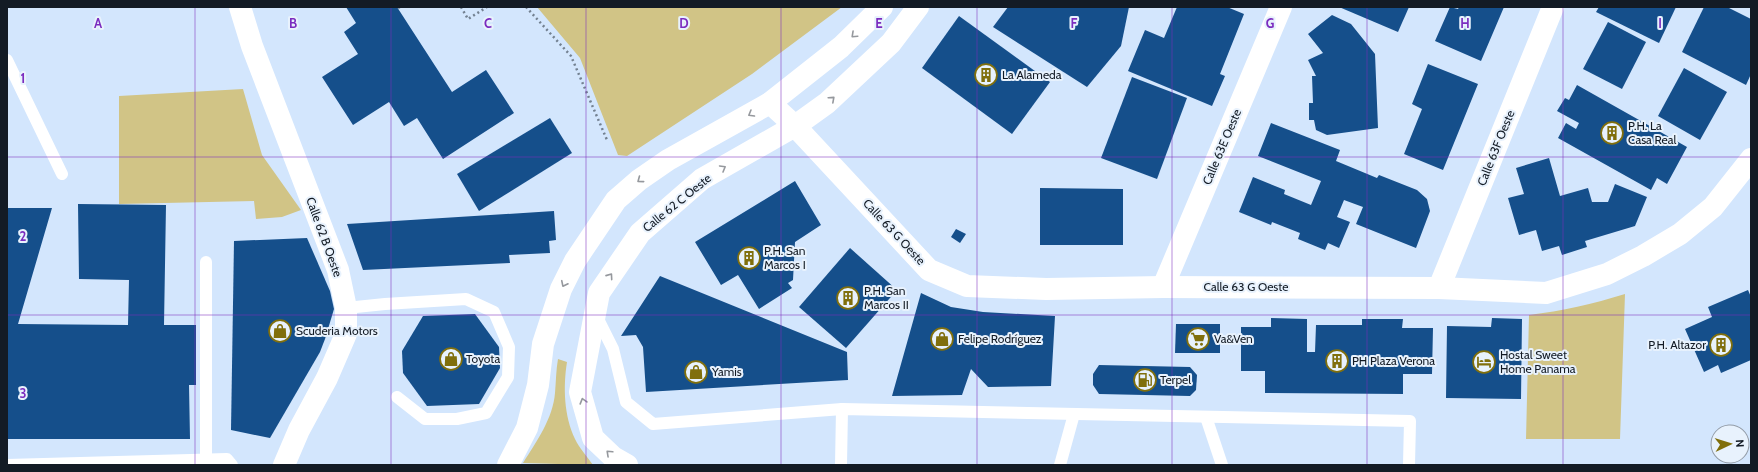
<svg xmlns="http://www.w3.org/2000/svg" width="1758" height="472" font-family="Cabin,sans-serif">
<style>
.green{fill:#d1c486}
.building{fill:#154f8b}
.lines{fill:none;stroke-linecap:round;stroke-linejoin:round}
.path{stroke:#738191;stroke-width:2.5;stroke-dasharray:2 3;stroke-linecap:butt}
.lane{stroke:#fff;stroke-width:12}
.street{stroke:#fff;stroke-width:22}
.oneway{stroke:#95989d}
.grid{fill:none;stroke:#7b2cbf;stroke-width:1;stroke-opacity:0.55}
.labels{text-anchor:middle;stroke-width:4;stroke-linejoin:round;paint-order:stroke}
.poi-label{font-size:12px;fill:#131b25;stroke:#e8f2fd;text-anchor:start}
.street-label{font-size:12px;fill:#131b25;stroke:#e8f2fd}
.grid-label{font-size:13px;text-anchor:middle;font-weight:bold;fill:#7b2cbf;stroke:#e8f2fd;stroke-width:4;stroke-linejoin:round;paint-order:stroke}
</style>
<rect width="100%" height="100%" fill="#d3e6fd"/>
<g class="green">
<polygon points="537,7 842,7 752,74 627,156 618,155 580,58"/>
<polygon points="243,89 262,155 301,210 282,217 256,219 254,201 119,204 119,96"/>
<path d="M1625,294L1620,439H1526L1529,315C1562,311 1593,304 1625,294Z"/>
<path d="M558,359L567,362C563,387 564,416 575,439C579,448 587,456 593,465L523,463C537,441 553,418 555,393C556,381 556,370 558,359Z"/>
</g>
<g class="building">
<polygon points="346,7 397,7 452,92 486,70 514,113 443,159 417,118 404,126 389,102 353,125 322,77 358,54 344,32 356,23"/>
<polygon points="1008,7 1129,7 1121,46 1087,87 993,27"/>
<polygon points="1177,7 1227,7 1244,14 1220,74 1225,76 1212,106 1128,71 1145,30 1164,38"/>
<polygon points="1339,7 1409,7 1398,32"/>
<polygon points="1450,7 1458,9 1459,7 1504,7 1481,61 1435,41"/>
<polygon points="1599,7 1676,7 1659,43 1596,12"/>
<polygon points="1704,7 1727,7 1751,19 1751,74 1746,85 1682,52"/>
<polygon points="1332,15 1351,24 1375,54 1378,128 1327,135 1316,130 1314,120 1309,120 1309,103 1313,103 1312,76 1316,76 1308,60 1323,53 1308,34"/>
<polygon points="959,16 1050,82 1012,134 922,68"/>
<polygon points="1608,22 1646,42 1622,89 1583,69"/>
<polygon points="1428,64 1478,84 1443,170 1404,154 1422,109 1412,104"/>
<polygon points="1684,68 1727,92 1700,140 1658,116"/>
<polygon points="1132,77 1187,98 1157,179 1101,158"/>
<polygon points="1577,85 1687,147 1667,184 1657,178 1651,190 1558,138 1566,123 1576,129 1579,123 1557,111 1565,98 1569,100"/>
<polygon points="550,118 572,153 479,211 457,174"/>
<polygon points="1271,123 1340,150 1336,161 1377,178 1379,175 1417,190 1427,199 1430,211 1416,248 1356,224 1363,207 1344,200 1337,217 1350,222 1339,248 1328,243 1325,250 1298,239 1300,233 1272,222 1271,225 1239,212 1253,177 1285,190 1284,194 1311,205 1321,181 1258,156"/>
<polygon points="1549,158 1560,196 1588,188 1592,202 1608,202 1615,184 1647,197 1635,226 1585,241 1587,247 1562,255 1559,246 1542,251 1536,230 1519,235 1508,198 1524,194 1516,168"/>
<polygon points="795,181 821,225 795,242 793,280 788,283 792,288 759,309 738,275 721,285 695,242"/>
<polygon points="1040,188 1123,189 1123,245 1040,245"/>
<polygon points="78,204 166,205 164,325 196,325 196,385 189,385 190,439 7,439 7,208 52,208 18,324 128,325 129,280 79,279"/>
<polygon points="554,211 556,240 549,241 550,253 509,255 510,263 363,270 347,224"/>
<polygon points="956,229 966,234 960,243 951,237"/>
<polygon points="307,238 330,291 334,309 325,339 320,352 270,438 231,430 234,241"/>
<polygon points="850,248 897,290 846,348 799,307"/>
<polygon points="660,276 847,352 848,380 646,392 643,347 636,335 621,336"/>
<polygon points="1748,290 1751,297 1751,360 1721,373 1718,365 1704,372 1685,329 1712,317 1708,307"/>
<polygon points="921,293 951,307 983,312 1055,316 1051,386 988,387 971,369 962,395 892,396"/>
<polygon points="475,314 499,347 500,368 479,404 427,406 403,373 402,351 423,316"/>
<polygon points="1271,318 1307,319 1307,352 1315,352 1316,325 1362,325 1362,319 1403,319 1402,328 1433,328 1432,374 1403,374 1403,394 1265,393 1265,371 1241,371 1241,327 1271,327"/>
<polygon points="1492,318 1522,319 1521,399 1446,398 1447,326 1491,327"/>
<polygon points="1176,324 1220,324 1220,353 1175,353"/>
<polygon points="1099,365 1190,367 1197,375 1196,390 1190,396 1099,394 1093,385 1093,374"/>
</g>
<g class="lines">
<g class="path">
<polyline points="461,7 468,19 487,7"/>
<polyline points="526,7 571,56 607,140"/>
<polyline points="398,8 400,7"/>
</g>
<g class="lane">
<polyline points="7,60 62,174"/>
<polyline points="346,308 385,304 466,299 494,312 509,347 508,377 486,413 457,419 425,419 397,397"/>
<polyline points="596,315 613,349 626,402 653,424 842,409"/>
<polyline points="1206,417 1222,465"/>
<polyline points="206,460 206,262"/>
<polyline points="7,465 227,459 232,465"/>
<polyline points="841,465 842,409 1410,421 1409,465"/>
<polyline points="1060,465 1074,414"/>
</g>
<g class="street">
<polyline points="240,7 252,46 338,270 346,308 346,334 327,378 299,430 284,465"/>
<polyline points="770,103 795,126 929,270 967,286 1046,289 1163,287 1439,288 1546,293 1607,274 1643,256 1680,234 1713,207 1751,159"/>
<polyline points="1163,287 1281,7"/>
<polyline points="1439,288 1553,7"/>
<polyline points="508,465 527,428 538,385 543,344 561,289 575,261 616,200 639,180 668,160 770,103 841,47 882,7"/>
<polyline points="627,465 613,457 593,438 580,392 599,293 640,233 702,179 795,126 827,103 891,43 918,7"/>
</g>
</g>
<defs><path id="oneway-chevron" d="M-2-3.5L2.5 0L-2 3.5" fill="none" stroke-width="1.6" stroke-linecap="round" stroke-linejoin="round"/></defs>
<g class="oneway">
<use href="#oneway-chevron" transform="translate(854 35) rotate(137)"/>
<use href="#oneway-chevron" transform="translate(832 99) rotate(-42)"/>
<use href="#oneway-chevron" transform="translate(751 114) rotate(150)"/>
<use href="#oneway-chevron" transform="translate(723 168) rotate(-30)"/>
<use href="#oneway-chevron" transform="translate(640 180) rotate(143)"/>
<use href="#oneway-chevron" transform="translate(610 276) rotate(-55)"/>
<use href="#oneway-chevron" transform="translate(564 284) rotate(116)"/>
<use href="#oneway-chevron" transform="translate(583 401) rotate(-106)"/>
<use href="#oneway-chevron" transform="translate(609 453) rotate(-137)"/>
</g>
<path class="grid" d="M195,7V465M391,7V465M586,7V465M781,7V465M977,7V465M1172,7V465M1367,7V465M1563,7V465M7,157H1751M7,315H1751"/>
<defs>
<g id="building-ring" transform="scale(1.15)"><circle r="9.5" fill="#e8f2fd" stroke="#806f0c" stroke-width="1.5"/><path d="M-4-6H4V6H1V3H-1V6H-4ZM-2.5-4.3h1.7v1.8h-1.7ZM.8-4.3h1.7v1.8H.8ZM-2.5-1h1.7V.8h-1.7ZM.8-1h1.7V.8H.8Z" fill="#806f0c"/></g>
<g id="shop-ring" transform="scale(1.15)"><circle r="9.5" fill="#e8f2fd" stroke="#806f0c" stroke-width="1.5"/><path d="M-5-2.5h2.3a2.7 3.5 0 0 1 5.4 0H5L5.5 6h-11ZM-1.5-2.5h3a1.5 2.3 0 0 0-3 0Z" fill="#806f0c"/></g>
<g id="supermarket-ring" transform="scale(1.15)"><circle r="9.5" fill="#e8f2fd" stroke="#806f0c" stroke-width="1.5"/><path d="M-6-5.5h2.5l.6 2H6L4.5 2H-2.5L-4.4-4H-6ZM-1.5 3.2a1.3 1.3 0 1 0 .1 0ZM3 3.2a1.3 1.3 0 1 0 .1 0Z" fill="#806f0c"/></g>
<g id="hotel-ring" transform="scale(1.15)"><circle r="9.5" fill="#e8f2fd" stroke="#806f0c" stroke-width="1.5"/><path d="M-6-4.5h1.5V1H6V5H4.5V3h-9V5H-6ZM-4 0a1.8 1.8 0 1 1 3.6 0ZM.5 0V-2.5h3Q6-2.5 6 0Z" fill="#806f0c"/></g>
<g id="fuel-ring" transform="scale(1.15)"><circle r="9.5" fill="#e8f2fd" stroke="#806f0c" stroke-width="1.5"/><path d="M-5.5-6h7V0h2V4h1.3V-2.5L3-4.5l.8-.8L6-3V5H2.5V1h-1V6h-7ZM-4.2-4.7v3.2H.2V-4.7Z" fill="#806f0c"/></g>
</defs>
<g fill-rule="evenodd">
<use href="#building-ring" x="986" y="75"/>
<use href="#building-ring" x="1612" y="133"/>
<use href="#building-ring" x="749" y="258"/>
<use href="#building-ring" x="848" y="298"/>
<use href="#shop-ring" x="280" y="331"/>
<use href="#shop-ring" x="942" y="339"/>
<use href="#supermarket-ring" x="1198" y="339"/>
<use href="#building-ring" x="1721" y="345"/>
<use href="#shop-ring" x="451" y="359"/>
<use href="#building-ring" x="1337" y="361"/>
<use href="#hotel-ring" x="1484" y="362"/>
<use href="#shop-ring" x="696" y="372"/>
<use href="#fuel-ring" x="1145" y="380"/>
</g>
<g class="labels">
<g class="poi-label">
<text x="1002" y="79">La Alameda</text>
<text x="1628" y="130">P.H. La<tspan x="1628" dy="14">Casa Real</tspan></text>
<text x="764" y="255">P.H. San<tspan x="764" dy="14">Marcos I</tspan></text>
<text x="864" y="295">P.H. San<tspan x="864" dy="14">Marcos II</tspan></text>
<text x="296" y="335">Scuderia Motors</text>
<text x="958" y="343">Felipe Rodríguez</text>
<text x="1214" y="343">Va&amp;Ven</text>
<text x="1706" y="349" text-anchor="end">P.H. Altazor</text>
<text x="1500" y="359">Hostal Sweet<tspan x="1500" dy="14">Home Panama</tspan></text>
<text x="466" y="363">Toyota</text>
<text x="1352" y="365">PH Plaza Verona</text>
<text x="712" y="376">Yamis</text>
<text x="1160" y="384">Terpel</text>
</g>
<g class="street-label">
<text transform="translate(1222 147) rotate(-67)" y="4">Calle 63E Oeste</text>
<text transform="translate(1496 148) rotate(-68)" y="4">Calle 63F Oeste</text>
<text transform="translate(677 203) rotate(-39)" y="4">Calle 62 C Oeste</text>
<text transform="translate(894 232) rotate(47)" y="4">Calle 63 G Oeste</text>
<text transform="translate(324 237) rotate(70)" y="4">Calle 62 B Oeste</text>
<text x="1246" y="291">Calle 63 G Oeste</text>
</g>
</g>
<g class="grid-label">
<text x="98" y="28">A</text>
<text x="293" y="28">B</text>
<text x="488" y="28">C</text>
<text x="684" y="28">D</text>
<text x="879" y="28">E</text>
<text x="1074" y="28">F</text>
<text x="1270" y="28">G</text>
<text x="1465" y="28">H</text>
<text x="1660" y="28">I</text>
<text x="23" y="83">1</text>
<text x="23" y="241">2</text>
<text x="23" y="398">3</text>
</g>
<rect width="1758" height="472" fill="none" stroke="#131b25" stroke-width="16"/>
<g transform="translate(1730 444) rotate(86)"><circle r="19" fill="#e8f2fd" stroke="#939ca7"/>
<path d="M0-3L7 15L0 10L-7 15Z" fill="#806f0c"/>
<text y="-6" font-size="11" font-weight="bold" text-anchor="middle" fill="#131b25">N</text>
</g>
</svg>
